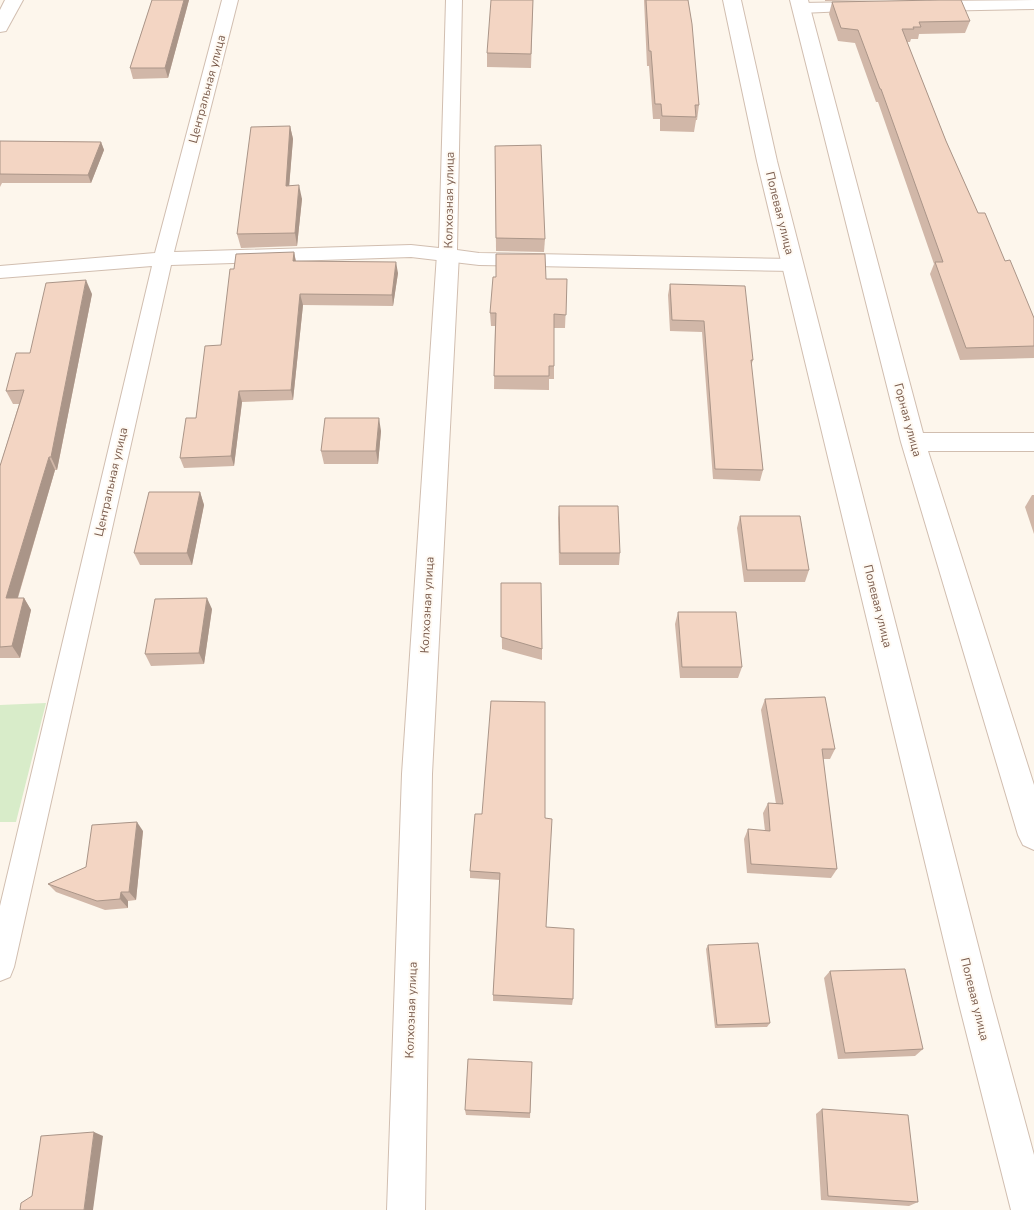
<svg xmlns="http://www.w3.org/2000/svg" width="1034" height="1210" font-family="'Nunito Sans',sans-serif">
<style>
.green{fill:#d8ecc9}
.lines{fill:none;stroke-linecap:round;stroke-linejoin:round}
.lane-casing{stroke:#d1beb0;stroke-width:2}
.street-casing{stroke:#d1beb0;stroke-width:2}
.lane{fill:#fff;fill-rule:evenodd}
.street{fill:#fff;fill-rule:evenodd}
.wall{fill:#d1b7a8}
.shaded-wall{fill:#aa9588}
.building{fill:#f3d5c3;stroke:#aa9588}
.labels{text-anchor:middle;stroke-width:4;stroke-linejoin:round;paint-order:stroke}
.street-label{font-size:12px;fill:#7a5c4d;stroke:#fffaf3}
</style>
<rect width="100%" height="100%" fill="#fdf6ec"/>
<polygon class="green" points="46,703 16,822 0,822 0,705"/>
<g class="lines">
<g class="lane-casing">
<g id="lane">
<polygon points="222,0 238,0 174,252 411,245 439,248 446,0 462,0 457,250 479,253 794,259 801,261 803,265 801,269 794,271 479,265 411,257 171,265 14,967 10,977 0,981 0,906 152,266 0,278 0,266 155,253"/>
<polygon points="1034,0 1034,9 930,11 925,9 922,6 925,3 930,1"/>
<polygon points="864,2 869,4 872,7 869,10 801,13 796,11 793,8 796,5 801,3"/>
</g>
</g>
<g class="street-casing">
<g id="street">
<polygon points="5,0 23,0 6,31 0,32 0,10"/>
<polygon points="723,0 741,0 777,161 992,1000 1034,1155 1034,1210 1011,1210 958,1000 757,161"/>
<polygon points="790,0 808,0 923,433 1034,433 1034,451 928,451 1034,785 1034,850 1023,845 1018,835 901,442"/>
<polygon points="448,247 456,249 459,254 432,774 425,1210 387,1210 402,774 437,254 440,249"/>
</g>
</g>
<use href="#lane" class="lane"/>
<use href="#street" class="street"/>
</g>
<g class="wall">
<polygon points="152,0 189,0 168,78 133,79 130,68"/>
<polygon points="533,0 531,68 487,67 487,53"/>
<polygon points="644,0 688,0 699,105 697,120 696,120 694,132 660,131 660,119 653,119 649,66 647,66"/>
<polygon points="825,0 888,0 825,1"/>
<polygon points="832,2 970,21 965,33 919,34 918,39 911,39 910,42 907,42 946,141 978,213 1005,261 1034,318 1034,358 960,360 930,274 934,264 878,102 876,102 855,43 838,41 829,14"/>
<polygon points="290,126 293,139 289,186 302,199 297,246 241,248 237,234"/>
<polygon points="0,141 101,142 104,150 91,183 2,183 0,187"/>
<polygon points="495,146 545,239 544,252 496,251"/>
<polygon points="294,252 296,261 398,273 393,306 303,305 293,400 242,402 234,466 184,468 180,458 196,418 221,345 234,269"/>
<polygon points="546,279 567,279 565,328 554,328 554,379 549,379 549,390 494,389 495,326 491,326 490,313"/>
<polygon points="670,284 753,360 751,366 763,470 760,481 713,479 702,332 670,331 668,295"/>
<polygon points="92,294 57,470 55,470 18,598 24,598 31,610 20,658 0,658 0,466 19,404 13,404 6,391 30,353"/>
<polygon points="381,431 378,464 324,464 321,451"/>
<polygon points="200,492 204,505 192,565 140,565 134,553"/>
<polygon points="1032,495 1034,495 1034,534 1025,507"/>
<polygon points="559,506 620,553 619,565 559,565 558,518"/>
<polygon points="740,516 809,570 805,582 744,582 737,528"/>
<polygon points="501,583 542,649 542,660 502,649"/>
<polygon points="212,609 204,664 151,666 145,654"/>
<polygon points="678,612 742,667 738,678 680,678 675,624"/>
<polygon points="765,699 835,749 830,759 823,759 837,869 831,878 747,873 744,839 748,829 765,831 763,813 768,803 776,804 761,710"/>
<polygon points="545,818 546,927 573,999 572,1005 493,1001 493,995 500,880 470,878 470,871"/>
<polygon points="143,831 136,900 128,901 128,908 105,910 56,892 48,884 86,867"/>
<polygon points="708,945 770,1023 767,1027 715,1028 706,949"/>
<polygon points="830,971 923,1049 915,1056 838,1059 824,978"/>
<polygon points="532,1062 530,1118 466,1115 465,1110"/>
<polygon points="822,1109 918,1202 909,1206 821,1200 816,1114"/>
</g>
<g class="shaded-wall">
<polygon points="184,0 189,0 168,78 165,68"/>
<polygon points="290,126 293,139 288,200 286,186"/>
<polygon points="101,142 104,150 91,183 88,175"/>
<polygon points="299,185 302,199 297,246 295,233"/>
<polygon points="294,252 296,263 293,261"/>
<polygon points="396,262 398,273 393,306 392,295"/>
<polygon points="86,280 92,294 57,470 51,457"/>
<polygon points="300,294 303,305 293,400 291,390"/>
<polygon points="239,391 242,402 234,466 231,456"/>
<polygon points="379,418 381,431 378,464 376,451"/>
<polygon points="49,457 55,470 14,610 6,598"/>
<polygon points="200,492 204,505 192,565 187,553"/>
<polygon points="24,598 31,610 20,658 12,646"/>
<polygon points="207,598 212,609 204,664 199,653"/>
<polygon points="137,822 143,831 136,900 129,892"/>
<polygon points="121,892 128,901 128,908 120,899"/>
<polygon points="94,1132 103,1136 93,1210 84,1210"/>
</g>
<g class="building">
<polygon points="152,0 184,0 165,68 130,68"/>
<polygon points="491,0 533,0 531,54 487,53"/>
<polygon points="646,0 688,0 692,24 699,105 695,105 696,117 662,116 661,104 655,104 651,51 649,51"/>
<polygon points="939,0 961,0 970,21 919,22 921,27 913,27 914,29 902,29 946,141 978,213 985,213 1005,261 1010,260 1034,318 1034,346 966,348 935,262 943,262 881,89 880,89 858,30 841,28 832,2"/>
<polygon points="290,126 286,186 299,185 295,233 237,234 251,127"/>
<polygon points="0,141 101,142 88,175 0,174"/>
<polygon points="541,145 545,239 496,238 495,146"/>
<polygon points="294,252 293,261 396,262 392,295 300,294 291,390 239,391 231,456 180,458 186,418 196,418 205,346 221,345 230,269 234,269 236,254"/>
<polygon points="496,254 545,254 546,279 567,279 566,315 554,314 554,366 549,366 549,376 494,376 496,313 490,313 493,277 496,277"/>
<polygon points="86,280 51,457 49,457 6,598 24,598 12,646 0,647 0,466 24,390 6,391 16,353 30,353 46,283"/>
<polygon points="670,284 745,286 753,360 751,360 763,470 715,469 704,321 672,320"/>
<polygon points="325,418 379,418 376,451 321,451"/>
<polygon points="149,492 200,492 187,553 134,553"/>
<polygon points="559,506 618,506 620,553 560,553"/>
<polygon points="740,516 800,516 809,570 747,570"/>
<polygon points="501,583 541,583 542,649 501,637"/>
<polygon points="207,598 199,653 145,654 155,599"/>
<polygon points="678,612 736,612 742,667 682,667"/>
<polygon points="825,697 835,749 822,749 837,869 751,864 748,829 770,831 768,803 783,804 765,699"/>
<polygon points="491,701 545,702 545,818 552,819 546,927 574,929 573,999 493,995 500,873 470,871 475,814 482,814"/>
<polygon points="137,822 129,892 121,892 120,899 97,901 48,884 86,867 92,825"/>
<polygon points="758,943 770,1023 717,1025 708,945"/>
<polygon points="905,969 923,1049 845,1053 830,971"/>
<polygon points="468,1059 532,1062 530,1113 465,1110"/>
<polygon points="822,1109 908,1115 918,1202 828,1196"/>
<polygon points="94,1132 84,1210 20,1210 21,1203 32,1196 41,1136"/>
</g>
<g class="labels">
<g class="street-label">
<text transform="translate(207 89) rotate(-75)" y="4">Центральная улица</text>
<text transform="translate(449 200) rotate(-89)" y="4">Колхозная улица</text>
<text transform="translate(780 213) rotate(76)" y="4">Полевая улица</text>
<text transform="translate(908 420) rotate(75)" y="4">Горная улица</text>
<text transform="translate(111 482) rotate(-77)" y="4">Центральная улица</text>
<text transform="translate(427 605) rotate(-87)" y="4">Колхозная улица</text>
<text transform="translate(878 606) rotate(76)" y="4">Полевая улица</text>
<text transform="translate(975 999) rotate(76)" y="4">Полевая улица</text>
<text transform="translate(411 1010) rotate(-88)" y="4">Колхозная улица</text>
</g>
</g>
</svg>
